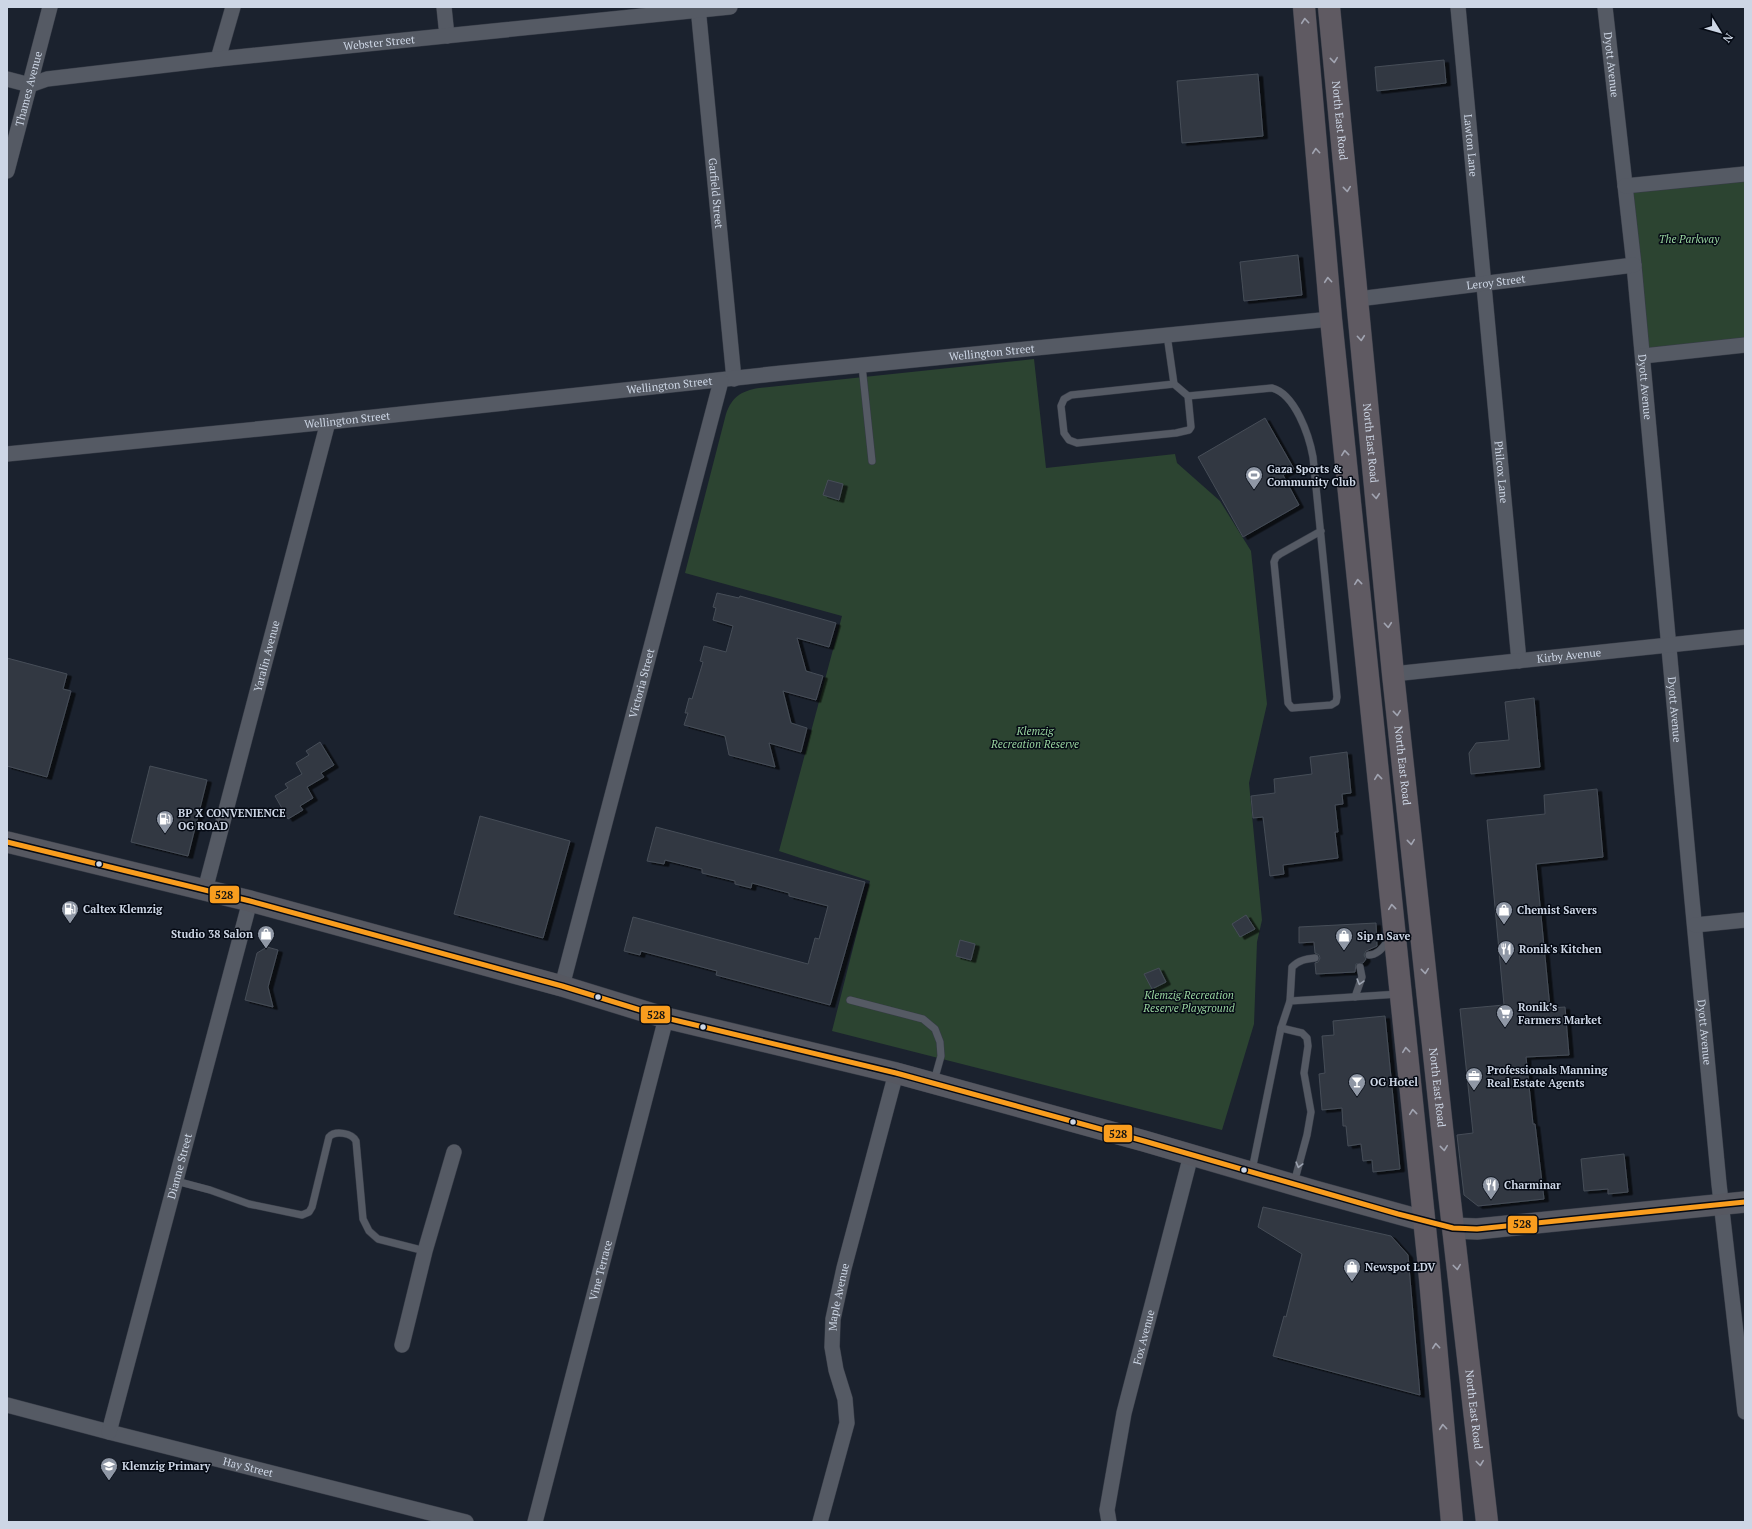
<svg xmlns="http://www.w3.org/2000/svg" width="1752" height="1529" font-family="'PT Serif',serif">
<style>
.green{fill:#2c4431}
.building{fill:#323843;stroke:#464d57;filter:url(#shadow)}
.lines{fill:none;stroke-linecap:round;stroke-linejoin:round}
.lane-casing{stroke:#373c47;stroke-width:8}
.street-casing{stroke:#373c47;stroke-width:16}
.secondary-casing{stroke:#373c47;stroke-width:22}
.highway-casing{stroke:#373c47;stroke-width:23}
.lane{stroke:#555a64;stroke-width:7}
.street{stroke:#555a64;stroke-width:15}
.secondary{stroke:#565861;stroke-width:21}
.highway{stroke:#5f5a62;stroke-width:22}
.bus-1-casing{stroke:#050a14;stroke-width:8}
.bus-1{stroke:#f99d1e;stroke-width:5}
.oneway{stroke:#a1a4b1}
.oneway2{stroke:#9da4b1}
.bus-dot{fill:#cdd6e5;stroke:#050a14;stroke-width:1.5}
.labels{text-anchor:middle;stroke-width:3;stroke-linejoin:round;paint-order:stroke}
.street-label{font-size:11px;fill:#cdd6e5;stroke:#050a14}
.park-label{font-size:11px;font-style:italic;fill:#98d39e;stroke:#050a14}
.poi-label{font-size:11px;font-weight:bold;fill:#cdd6e5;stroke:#050a14;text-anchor:start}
.line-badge{stroke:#050a14;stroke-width:1.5}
.pale-badge-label{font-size:11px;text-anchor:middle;font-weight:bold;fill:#111}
</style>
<defs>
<filter id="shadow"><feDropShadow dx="4.5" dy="2.5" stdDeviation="0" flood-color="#0009"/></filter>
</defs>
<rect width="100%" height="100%" fill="#1b222e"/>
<g class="green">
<polygon points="1745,174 1745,345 1643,356 1627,186"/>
<path d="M1034,359L1046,468L1175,454L1177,463L1220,501L1251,551L1267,704L1249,783L1262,920L1257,942L1254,1024L1222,1130L832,1031L870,881L779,851L842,616L685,573L726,414C732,397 741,391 759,388Z"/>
</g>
<g class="building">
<polygon points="1444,60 1446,83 1377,91 1375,67"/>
<polygon points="1258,74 1263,136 1182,143 1177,81"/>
<polygon points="1298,255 1302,295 1244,301 1240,262"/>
<polygon points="1265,418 1294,469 1283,475 1299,505 1243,537 1198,457"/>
<polygon points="828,480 843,484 839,500 823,495"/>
<polygon points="717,593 739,598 740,596 836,623 829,647 797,638 806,671 823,676 816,700 783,691 791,723 807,728 801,752 769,743 775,767 729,755 725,736 684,725 688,713 685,713 689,698 692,699 703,662 700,661 704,646 726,652 733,626 713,620 716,608 713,607"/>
<polygon points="7,658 67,674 63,689 71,691 47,777 7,766"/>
<polygon points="1534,698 1540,767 1471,774 1469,753 1476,743 1509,740 1505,702"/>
<polygon points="320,742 334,765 321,773 324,777 307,787 313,798 300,806 303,810 288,819 275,796 288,788 285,784 302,774 296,763 309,755 306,751"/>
<polygon points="1347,752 1351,793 1342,794 1343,804 1335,805 1338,832 1335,832 1338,858 1283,865 1284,874 1270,876 1263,817 1253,818 1251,796 1275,793 1274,779 1312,774 1310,757"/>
<polygon points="150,766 207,780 188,856 131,842"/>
<polygon points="1597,789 1603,857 1536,864 1550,1008 1565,1007 1569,1055 1526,1057 1533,1124 1535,1124 1544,1199 1478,1206 1464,1195 1457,1135 1473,1133 1460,1009 1504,1005 1487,820 1545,814 1544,795"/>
<polygon points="480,816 570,841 543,938 454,914"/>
<polygon points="656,827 865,882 830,1005 716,975 717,971 641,951 640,955 624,951 633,917 808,964 815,938 819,939 828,906 789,896 789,893 752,883 751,888 735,884 735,881 702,873 702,869 665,860 664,864 647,861"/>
<polygon points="1246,915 1255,929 1240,937 1232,924"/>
<polygon points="1376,923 1377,946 1366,951 1364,955 1366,959 1363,963 1356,964 1355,972 1316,974 1315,963 1318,962 1320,958 1319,955 1315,953 1314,942 1299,943 1299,927"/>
<polygon points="960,940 975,944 971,960 956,956"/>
<polygon points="267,947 278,950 268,987 273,1007 245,1000 257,953"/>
<polygon points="1159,968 1166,982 1152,989 1144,974"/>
<polygon points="1385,1016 1400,1169 1373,1172 1372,1160 1363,1161 1361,1144 1348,1146 1346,1126 1343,1126 1342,1108 1322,1110 1319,1074 1325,1073 1322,1036 1334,1035 1333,1021"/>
<polygon points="1624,1154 1628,1192 1608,1194 1608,1189 1584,1191 1581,1159"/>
<polygon points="1263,1207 1391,1236 1408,1255 1420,1395 1273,1356 1284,1316 1286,1317 1302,1254 1258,1227"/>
</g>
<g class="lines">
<g class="lane-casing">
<g id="lane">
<polyline points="1167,335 1174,384 1188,396 1191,427 1189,430 1176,433 1077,443 1069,440 1064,433 1061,406 1064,399 1071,395 1174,384"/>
<polyline points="862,366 872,461"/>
<path d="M1188,396L1272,388C1295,394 1309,435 1313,457L1337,697L1336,702L1331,705L1292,708L1288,703L1274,562L1276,557L1280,554L1321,531"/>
<path d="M1369,955C1379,955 1384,945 1390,939"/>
<polyline points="1355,997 1362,977 1360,967"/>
<polyline points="850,1000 923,1019 935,1029 940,1042 941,1056 934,1081"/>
<path d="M1290,1001L1292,967C1299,960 1306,959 1315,958"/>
<polyline points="1281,1028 1302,1033 1307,1038 1308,1046 1304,1073 1311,1112 1307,1135 1294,1183"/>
<polyline points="1252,1170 1281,1028 1290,1001 1399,994"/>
<path d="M176,1181L210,1190L249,1204L302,1215L309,1212L312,1207L329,1137C335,1130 352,1133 356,1141L363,1219L369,1231L378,1239L425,1251"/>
</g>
</g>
<g class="street-casing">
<g id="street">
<polyline points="444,7 447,36"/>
<path id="s1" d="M698,7L734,379"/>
<path id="s2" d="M1458,7L1519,661"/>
<path id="s3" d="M1605,7L1634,265L1692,900L1719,1184L1745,1412"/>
<polyline points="218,59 233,7"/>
<path id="s4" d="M7,79L30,85L47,79L218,59L730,7"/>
<path id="s5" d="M7,171L50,7"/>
<polyline points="1625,186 1745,174"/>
<path id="s6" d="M1358,299L1634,265"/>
<polyline points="1643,356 1745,345"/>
<path id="s7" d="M7,454L328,422L782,373L1331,319"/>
<path id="s8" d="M1393,674L1745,637"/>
<path id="s9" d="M205,890L328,422"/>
<polyline points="1695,925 1745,920"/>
<path id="s10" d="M562,986L721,381"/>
<polyline points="402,1345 425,1251 454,1152"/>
<path id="s11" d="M7,1405L109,1432L466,1522"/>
<path id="s12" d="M109,1432L250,901"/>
<path id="s13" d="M535,1522L666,1018"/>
<path id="s14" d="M820,1522L847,1423L845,1399L836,1370L832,1347L833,1319L844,1268L896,1073"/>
<path id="s15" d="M1109,1522L1107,1510L1124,1413L1191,1155"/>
</g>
</g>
<g class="secondary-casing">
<g id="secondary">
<polyline points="7,842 250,901 562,986 666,1018 896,1073 1144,1141 1315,1191 1424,1221"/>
<polyline points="1453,1228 1477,1229 1745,1202"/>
</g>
</g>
<g class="highway-casing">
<g id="highway">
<polyline points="1304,7 1331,319 1428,1257 1452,1522"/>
<path id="s16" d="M1329,7L1393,674L1449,1193L1487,1522"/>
</g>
</g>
<use href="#lane" class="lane"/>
<use href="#street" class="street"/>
<use href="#secondary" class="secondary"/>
<use href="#highway" class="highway"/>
<g class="bus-1-casing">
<polyline id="bus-1" points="7,842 250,901 562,986 666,1018 896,1073 1144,1141 1398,1214 1453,1228 1477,1229 1745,1202"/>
</g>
<use href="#bus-1" class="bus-1"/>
</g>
<defs><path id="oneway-chevron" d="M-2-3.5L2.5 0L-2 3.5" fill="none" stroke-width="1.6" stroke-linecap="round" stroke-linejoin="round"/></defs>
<g class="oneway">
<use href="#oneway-chevron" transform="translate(1305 21) rotate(-95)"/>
<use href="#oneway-chevron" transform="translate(1334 60) rotate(84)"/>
<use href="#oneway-chevron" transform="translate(1316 151) rotate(-95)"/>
<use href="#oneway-chevron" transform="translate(1347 189) rotate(84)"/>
<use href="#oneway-chevron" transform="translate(1328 280) rotate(-95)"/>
<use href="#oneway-chevron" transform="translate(1361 338) rotate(85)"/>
<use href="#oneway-chevron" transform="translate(1345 453) rotate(-96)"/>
<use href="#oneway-chevron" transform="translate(1376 496) rotate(85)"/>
<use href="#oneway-chevron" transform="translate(1358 582) rotate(-96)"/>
<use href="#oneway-chevron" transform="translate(1388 625) rotate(85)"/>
<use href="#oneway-chevron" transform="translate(1397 713) rotate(84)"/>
<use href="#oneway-chevron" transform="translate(1378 777) rotate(-96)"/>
<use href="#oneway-chevron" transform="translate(1411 842) rotate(84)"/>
<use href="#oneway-chevron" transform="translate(1392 907) rotate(-96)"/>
<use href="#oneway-chevron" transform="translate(1425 971) rotate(84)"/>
<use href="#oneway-chevron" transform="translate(1406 1050) rotate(-96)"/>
<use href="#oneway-chevron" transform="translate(1413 1112) rotate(-96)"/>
<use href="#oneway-chevron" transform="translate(1444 1148) rotate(84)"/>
<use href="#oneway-chevron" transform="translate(1457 1267) rotate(83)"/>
<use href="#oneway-chevron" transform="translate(1436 1346) rotate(-95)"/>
<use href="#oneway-chevron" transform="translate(1443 1427) rotate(-95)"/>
<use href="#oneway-chevron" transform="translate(1480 1463) rotate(83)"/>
</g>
<g class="oneway2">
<use href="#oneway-chevron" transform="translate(1360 982) rotate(106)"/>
<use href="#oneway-chevron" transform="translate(1299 1165) rotate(105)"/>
</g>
<defs>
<g id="stadium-pin" transform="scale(0.9)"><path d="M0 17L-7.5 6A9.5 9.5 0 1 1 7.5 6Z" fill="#8f97a5" stroke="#050a14"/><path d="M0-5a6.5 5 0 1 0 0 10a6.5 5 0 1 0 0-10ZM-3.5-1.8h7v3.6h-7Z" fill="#fff"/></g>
<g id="fuel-pin" transform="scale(0.9)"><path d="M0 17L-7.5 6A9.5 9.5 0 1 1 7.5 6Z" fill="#8f97a5" stroke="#050a14"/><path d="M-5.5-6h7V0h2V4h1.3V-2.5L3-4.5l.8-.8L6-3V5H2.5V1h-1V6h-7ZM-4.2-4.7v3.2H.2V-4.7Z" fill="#fff"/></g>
<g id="shop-pin" transform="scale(0.9)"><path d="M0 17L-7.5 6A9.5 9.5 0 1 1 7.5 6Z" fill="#8f97a5" stroke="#050a14"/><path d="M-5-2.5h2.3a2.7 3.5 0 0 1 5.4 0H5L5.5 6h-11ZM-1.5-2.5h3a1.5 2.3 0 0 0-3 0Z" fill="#fff"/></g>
<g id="restaurant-pin" transform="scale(0.9)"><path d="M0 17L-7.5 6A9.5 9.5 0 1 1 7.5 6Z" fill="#8f97a5" stroke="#050a14"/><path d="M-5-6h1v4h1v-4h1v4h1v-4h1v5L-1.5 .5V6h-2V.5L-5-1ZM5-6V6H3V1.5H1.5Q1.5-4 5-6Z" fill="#fff"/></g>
<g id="supermarket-pin" transform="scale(0.9)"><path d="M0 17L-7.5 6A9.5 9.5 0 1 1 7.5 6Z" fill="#8f97a5" stroke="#050a14"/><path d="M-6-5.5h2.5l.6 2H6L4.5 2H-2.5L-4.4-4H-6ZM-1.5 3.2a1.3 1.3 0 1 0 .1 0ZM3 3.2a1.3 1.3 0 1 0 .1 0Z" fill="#fff"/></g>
<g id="office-pin" transform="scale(0.9)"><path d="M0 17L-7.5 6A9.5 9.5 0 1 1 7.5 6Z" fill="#8f97a5" stroke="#050a14"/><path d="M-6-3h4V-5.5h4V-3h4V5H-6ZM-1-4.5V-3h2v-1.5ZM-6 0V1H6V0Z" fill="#fff"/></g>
<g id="bar-pin" transform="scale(0.9)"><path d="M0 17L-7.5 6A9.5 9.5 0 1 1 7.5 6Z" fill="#8f97a5" stroke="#050a14"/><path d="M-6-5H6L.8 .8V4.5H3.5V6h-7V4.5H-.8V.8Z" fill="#fff"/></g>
<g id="school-pin" transform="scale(0.9)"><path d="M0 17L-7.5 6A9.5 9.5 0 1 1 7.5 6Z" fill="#8f97a5" stroke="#050a14"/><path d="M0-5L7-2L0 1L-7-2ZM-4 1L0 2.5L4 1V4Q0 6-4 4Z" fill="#fff"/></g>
</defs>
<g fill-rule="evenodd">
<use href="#stadium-pin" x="1254" y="475"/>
<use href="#fuel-pin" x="165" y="819"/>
<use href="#fuel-pin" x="70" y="909"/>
<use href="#shop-pin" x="1504" y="910"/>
<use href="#shop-pin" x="266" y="934"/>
<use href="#shop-pin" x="1344" y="936"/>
<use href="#restaurant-pin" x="1506" y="949"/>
<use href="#supermarket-pin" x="1505" y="1013"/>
<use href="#office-pin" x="1474" y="1076"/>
<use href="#bar-pin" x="1357" y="1082"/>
<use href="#restaurant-pin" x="1491" y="1185"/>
<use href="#shop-pin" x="1352" y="1267"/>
<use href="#school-pin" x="109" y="1466"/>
</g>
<g class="bus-dot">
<circle cx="99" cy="864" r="3.5"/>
<circle cx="598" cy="997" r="3.5"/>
<circle cx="703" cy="1027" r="3.5"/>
<circle cx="1073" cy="1122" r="3.5"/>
<circle cx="1244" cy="1170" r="3.5"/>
</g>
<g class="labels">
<g class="street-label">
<text dy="4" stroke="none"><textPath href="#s4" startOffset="376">Webster Street</textPath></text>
<text dy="4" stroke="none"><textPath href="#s3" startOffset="58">Dyott Avenue</textPath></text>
<text dy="4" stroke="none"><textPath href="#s5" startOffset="85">Thames Avenue</textPath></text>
<text dy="4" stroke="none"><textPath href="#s16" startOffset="114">North East Road</textPath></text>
<text dy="4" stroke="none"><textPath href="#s2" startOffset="139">Lawton Lane</textPath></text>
<text dy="4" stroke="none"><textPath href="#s1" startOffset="187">Garfield Street</textPath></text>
<text dy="4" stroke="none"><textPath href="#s6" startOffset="139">Leroy Street</textPath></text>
<text dy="4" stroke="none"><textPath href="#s7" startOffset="990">Wellington Street</textPath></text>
<text dy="4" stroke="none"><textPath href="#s7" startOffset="666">Wellington Street</textPath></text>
<text dy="4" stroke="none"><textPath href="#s3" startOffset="382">Dyott Avenue</textPath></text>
<text dy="4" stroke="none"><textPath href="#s7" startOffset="342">Wellington Street</textPath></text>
<text dy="4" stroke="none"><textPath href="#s16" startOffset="438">North East Road</textPath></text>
<text dy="4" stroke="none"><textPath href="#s2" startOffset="467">Philcox Lane</textPath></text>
<text dy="4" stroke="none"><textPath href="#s8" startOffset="177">Kirby Avenue</textPath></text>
<text dy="4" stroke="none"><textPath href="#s9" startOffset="242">Yaralin Avenue</textPath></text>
<text dy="4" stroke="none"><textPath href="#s10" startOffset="313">Victoria Street</textPath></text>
<text dy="4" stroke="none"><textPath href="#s3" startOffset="706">Dyott Avenue</textPath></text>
<text dy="4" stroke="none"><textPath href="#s16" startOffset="762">North East Road</textPath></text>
<text dy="4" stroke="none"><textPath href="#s3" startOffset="1030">Dyott Avenue</textPath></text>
<text dy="4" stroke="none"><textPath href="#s16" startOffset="1086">North East Road</textPath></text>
<text dy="4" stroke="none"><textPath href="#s12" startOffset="275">Dianne Street</textPath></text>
<text dy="4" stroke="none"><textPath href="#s13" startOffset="260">Vine Terrace</textPath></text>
<text dy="4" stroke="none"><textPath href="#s14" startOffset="231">Maple Avenue</textPath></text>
<text dy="4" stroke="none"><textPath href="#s15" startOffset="189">Fox Avenue</textPath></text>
<text dy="4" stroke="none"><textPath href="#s16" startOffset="1410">North East Road</textPath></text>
<text dy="4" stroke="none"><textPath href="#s11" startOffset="249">Hay Street</textPath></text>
</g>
<g class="park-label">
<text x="1689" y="243">The Parkway</text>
<text x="1035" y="735">Klemzig<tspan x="1035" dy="13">Recreation Reserve</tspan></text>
<text x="1189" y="999">Klemzig Recreation<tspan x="1189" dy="13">Reserve Playground</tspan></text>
</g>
<g class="poi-label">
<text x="1267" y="473">Gaza Sports &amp;<tspan x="1267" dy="13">Community Club</tspan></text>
<text x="178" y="817">BP X CONVENIENCE<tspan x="178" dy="13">OG ROAD</tspan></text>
<text x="83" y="913">Caltex Klemzig</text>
<text x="1517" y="914">Chemist Savers</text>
<text x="253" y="938" text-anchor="end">Studio 38 Salon</text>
<text x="1357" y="940">Sip n Save</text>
<text x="1519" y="953">Ronik's Kitchen</text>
<text x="1518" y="1011">Ronik’s<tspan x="1518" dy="13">Farmers Market</tspan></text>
<text x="1487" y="1074">Professionals Manning<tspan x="1487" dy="13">Real Estate Agents</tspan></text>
<text x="1370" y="1086">OG Hotel</text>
<text x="1504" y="1189">Charminar</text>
<text x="1365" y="1271">Newspot LDV</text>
<text x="122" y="1470">Klemzig Primary</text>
</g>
</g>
<g class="line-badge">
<rect x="209" y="885" width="31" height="19" rx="4" fill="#f99d1e"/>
<rect x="640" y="1005" width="31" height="19" rx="4" fill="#f99d1e"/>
<rect x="1103" y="1124" width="30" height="19" rx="4" fill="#f99d1e"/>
<rect x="1507" y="1215" width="31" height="19" rx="4" fill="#f99d1e"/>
</g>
<g class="pale-badge-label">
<text x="224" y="899">528</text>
<text x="656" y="1019">528</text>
<text x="1118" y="1138">528</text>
<text x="1522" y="1228">528</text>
</g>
<rect width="1752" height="1529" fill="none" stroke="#cdd6e5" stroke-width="16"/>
<g transform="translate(1720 32) rotate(127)" stroke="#050a14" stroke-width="3" paint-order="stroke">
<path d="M0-3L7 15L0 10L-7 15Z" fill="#cdd6e5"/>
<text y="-6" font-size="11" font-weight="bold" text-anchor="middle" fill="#cdd6e5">N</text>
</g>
</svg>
